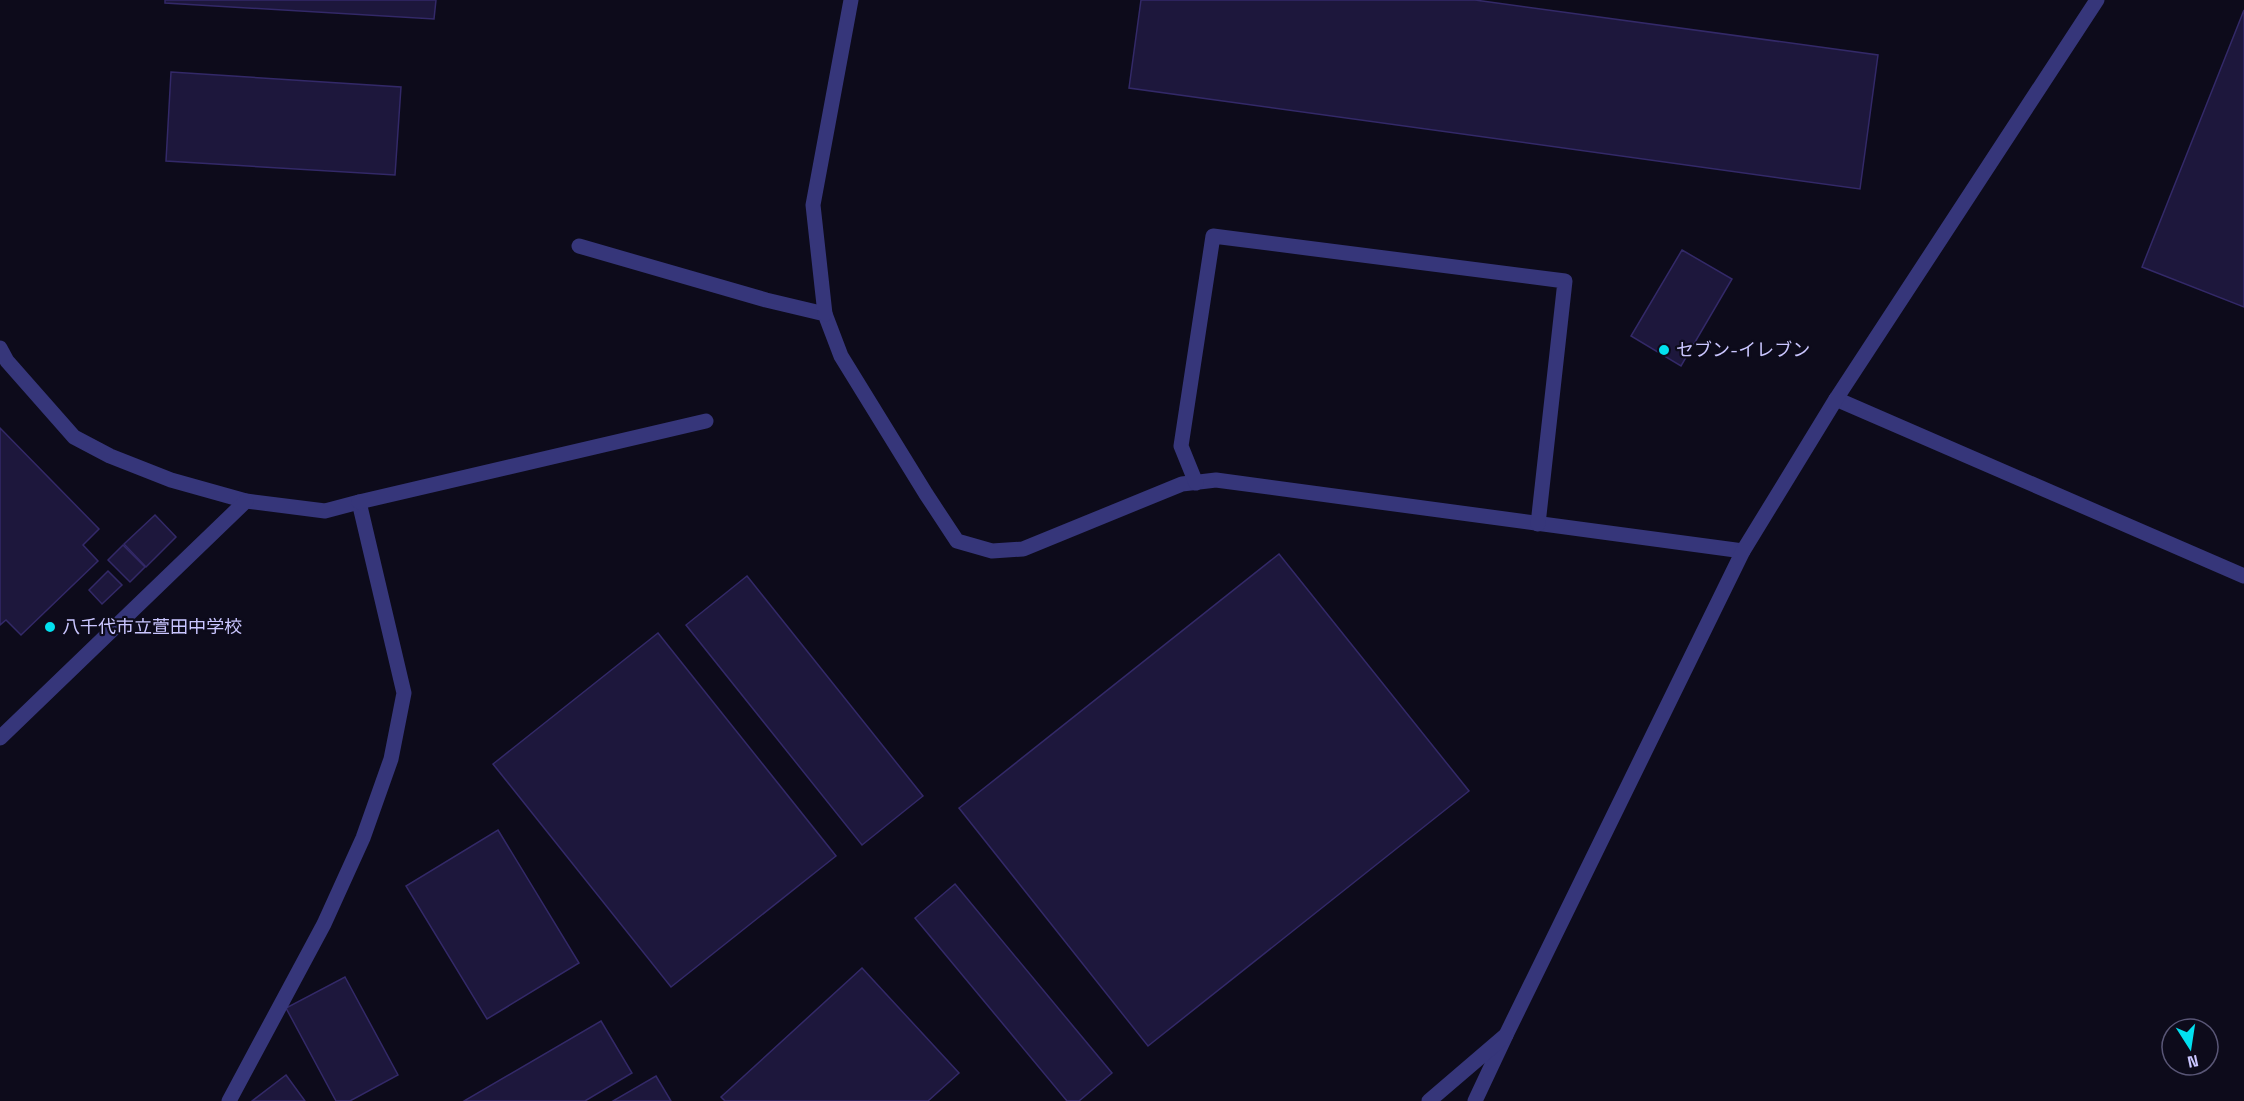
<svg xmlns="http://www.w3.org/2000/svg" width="2244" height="1101" font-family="'Space Grotesk','Noto Sans JP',sans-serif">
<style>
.building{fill:#1d173c;stroke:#332968;stroke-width:1.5}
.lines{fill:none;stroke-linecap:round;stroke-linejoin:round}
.minor{stroke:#36367a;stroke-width:15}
.tertiary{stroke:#36367a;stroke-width:15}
.poi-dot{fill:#02e1ef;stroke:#0d0b1b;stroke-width:2}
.labels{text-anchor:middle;stroke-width:4.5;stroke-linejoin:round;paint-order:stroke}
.poi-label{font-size:18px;fill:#cac6ff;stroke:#0d0b1b;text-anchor:start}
</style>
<rect width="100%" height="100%" fill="#0d0b1b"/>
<g class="building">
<polygon points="165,0 436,0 434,19 165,3"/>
<polygon points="1141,0 1475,0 1878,55 1860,189 1129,88"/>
<polygon points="2244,10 2244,307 2142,267"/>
<polygon points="171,72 401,87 395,175 166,161"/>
<polygon points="1682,250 1732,279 1681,366 1631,336"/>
<polygon points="0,428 99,529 83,545 98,561 21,635 6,620 0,625"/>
<polygon points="155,515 176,537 146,567 124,544"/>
<polygon points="123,545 145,567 130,582 108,560"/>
<polygon points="1279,554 1469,791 1148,1046 959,808"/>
<polygon points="108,571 122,585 102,604 89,590"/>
<polygon points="747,576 923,796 862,845 686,625"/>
<polygon points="658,633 836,856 671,987 493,764"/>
<polygon points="498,830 579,963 487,1019 406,886"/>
<polygon points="955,884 1112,1073 1079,1101 1067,1101 915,918"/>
<polygon points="862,968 959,1073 928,1101 725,1101 721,1097"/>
<polygon points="345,977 398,1075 350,1101 336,1101 286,1008"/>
<polygon points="601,1021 632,1073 585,1101 464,1101"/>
<polygon points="286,1075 305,1101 252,1101"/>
<polygon points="656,1076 671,1101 613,1101"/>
</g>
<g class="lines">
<g class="minor">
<polyline points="579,246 766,300 825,314 841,356 926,494 957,541 992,551 1023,549 1182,484 1216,480 1743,551"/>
<polyline points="825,314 813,205 851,0"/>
<polyline points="0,348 7,361 74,437 110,456 171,480 246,501 325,511 359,502 404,693 391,759 363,838 324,924 229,1101"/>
<polyline points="1836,399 2244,576"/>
<polyline points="1196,483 1181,446 1213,236 1565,281 1538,524"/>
<polyline points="359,502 706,421"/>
<polyline points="0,738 246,501"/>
<polyline points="1475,1101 1506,1035"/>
</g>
<polyline class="tertiary" points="1429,1101 1506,1035 1743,551 1836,399 2097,0"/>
</g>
<g class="poi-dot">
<circle cx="1664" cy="350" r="6"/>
<circle cx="50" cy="627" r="6"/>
</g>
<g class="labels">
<g class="poi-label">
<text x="1676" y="356">セブン-イレブン</text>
<text x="62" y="633">八千代市立萱田中学校</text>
</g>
</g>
<g transform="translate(2190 1047) rotate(168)"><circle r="28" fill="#0d0b1b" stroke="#595676" stroke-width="1.5"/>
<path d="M0-4.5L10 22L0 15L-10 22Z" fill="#02e1ef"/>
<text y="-9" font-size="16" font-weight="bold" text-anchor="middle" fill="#cac6ff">N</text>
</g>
</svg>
